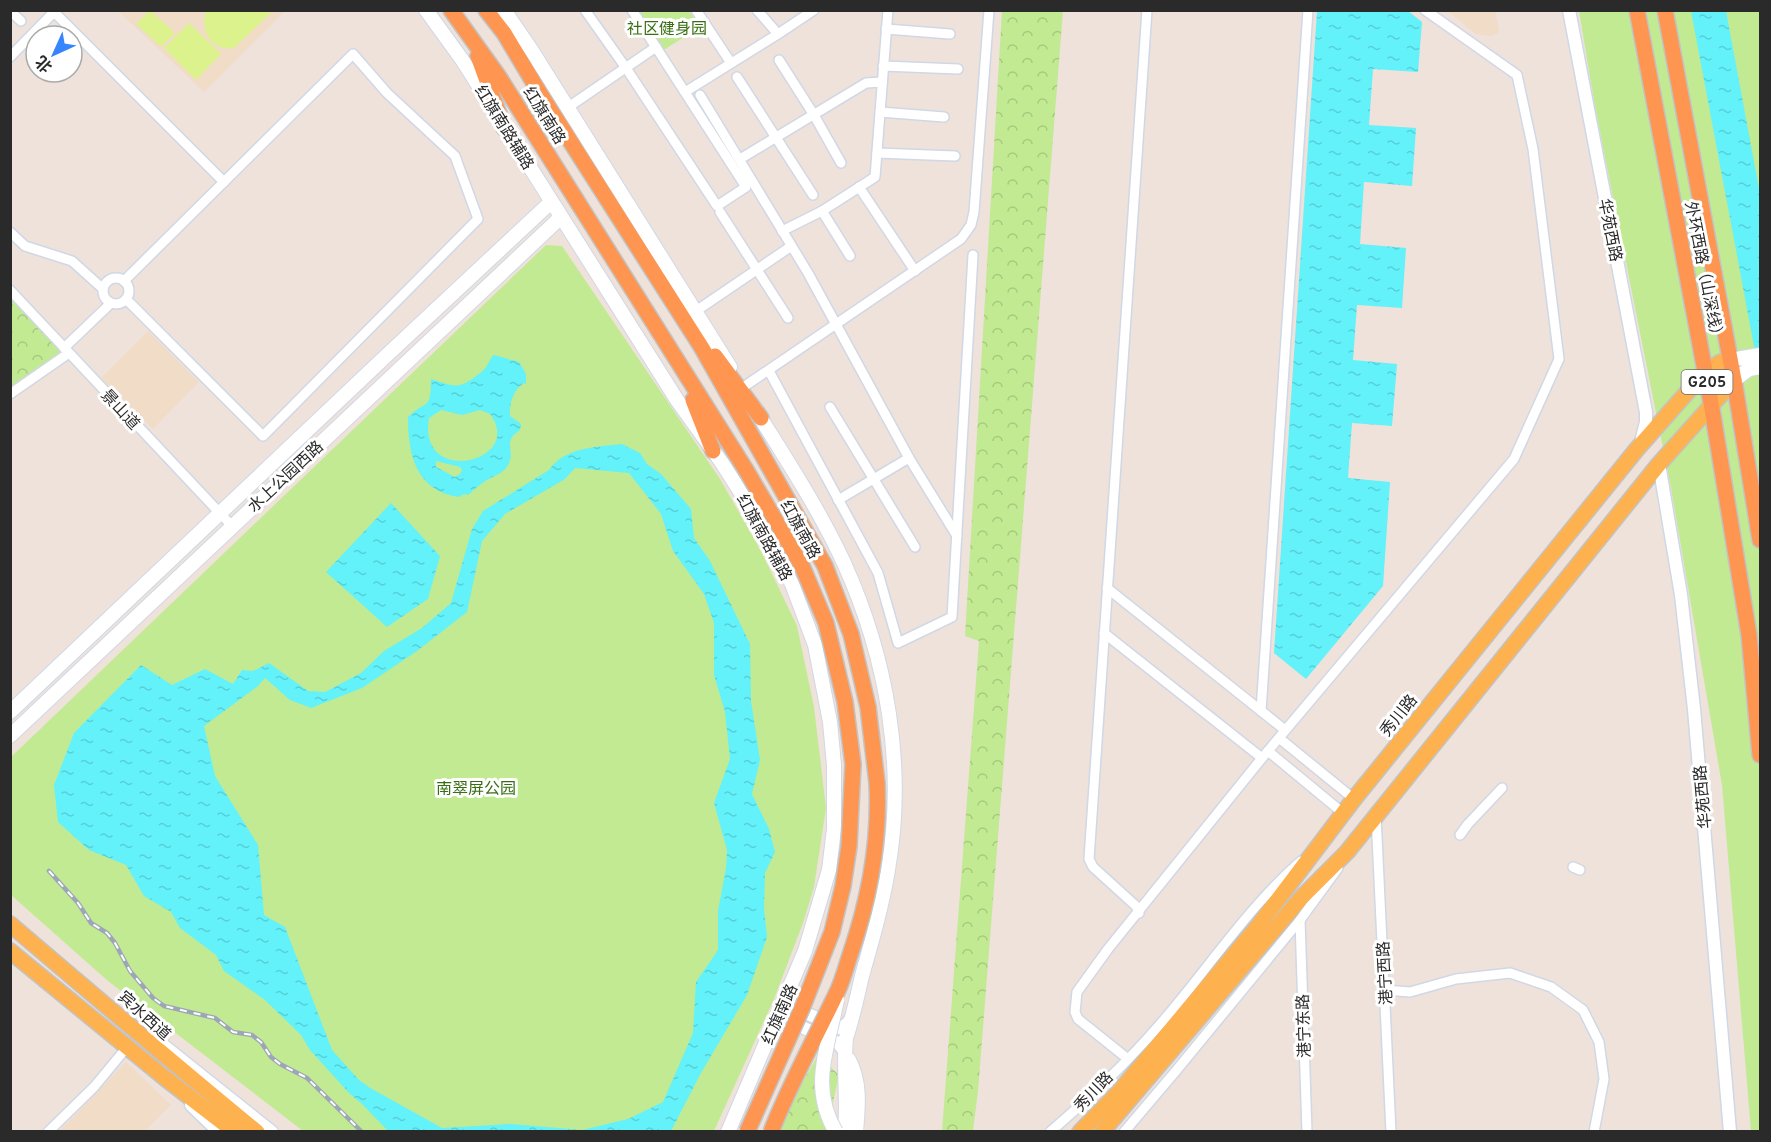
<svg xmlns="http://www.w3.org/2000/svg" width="1771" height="1142" font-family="Overpass,'Noto Sans SC',sans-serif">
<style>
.education{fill:#f1dcc8}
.forest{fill:url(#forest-crowns)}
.park{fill:#c2ea92}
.pitch{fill:#dcf28c}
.water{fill:url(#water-ripples);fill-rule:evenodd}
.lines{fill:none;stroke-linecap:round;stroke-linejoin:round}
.minor-casing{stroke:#d0d8e5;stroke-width:12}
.tertiary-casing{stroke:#d0d8e5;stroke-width:15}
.secondary-casing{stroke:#d0d8e5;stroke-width:16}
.primary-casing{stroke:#c3c3c3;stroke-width:18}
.trunk-casing{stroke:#c3c3c3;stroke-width:18}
.minor{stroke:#fff;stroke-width:9}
.tertiary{stroke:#fff;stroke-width:12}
.secondary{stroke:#fff;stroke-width:14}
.primary{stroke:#feb24f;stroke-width:15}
.trunk{stroke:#fe9652;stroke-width:15}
.rail-casing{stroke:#9da6b7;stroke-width:4.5}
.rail{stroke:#fff;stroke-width:2;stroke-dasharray:7;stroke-linecap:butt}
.secondary-bridge-casing{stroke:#d0d8e5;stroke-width:16;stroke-linecap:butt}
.trunk-bridge-casing{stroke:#c3c3c3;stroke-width:18;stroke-linecap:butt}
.secondary-bridge{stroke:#fff;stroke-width:14}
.trunk-bridge{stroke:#fe9652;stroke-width:15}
.labels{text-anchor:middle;stroke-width:6;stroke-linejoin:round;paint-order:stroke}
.shield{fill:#fff;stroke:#6a6a6a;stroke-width:1.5}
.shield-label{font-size:15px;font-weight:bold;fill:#2a2a2a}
.park-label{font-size:16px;fill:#396f13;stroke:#fff}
.street-label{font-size:16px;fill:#2a2a2a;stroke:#fff}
</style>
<defs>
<pattern id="forest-crowns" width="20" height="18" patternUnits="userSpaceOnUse" patternTransform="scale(1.5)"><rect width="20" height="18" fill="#c2ea92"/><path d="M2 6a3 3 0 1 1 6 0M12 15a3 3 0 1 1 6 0" fill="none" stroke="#a7c97e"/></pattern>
<pattern id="water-ripples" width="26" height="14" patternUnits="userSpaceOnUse" patternTransform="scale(1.5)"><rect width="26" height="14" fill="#63f1fa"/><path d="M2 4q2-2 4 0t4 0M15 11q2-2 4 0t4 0" fill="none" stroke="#56cfd6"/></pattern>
</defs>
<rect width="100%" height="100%" fill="#eee2db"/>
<g class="education">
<polygon points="118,11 285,11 204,92"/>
<polygon points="1448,11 1495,11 1499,32 1492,36 1476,34"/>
<polygon points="148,331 199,382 153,429 101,378"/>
<polygon points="126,1062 171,1105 145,1131 60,1131"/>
</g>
<g class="forest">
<polygon points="1002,11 1063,11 978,1091 973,1131 942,1131 979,641 965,636"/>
<polygon points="11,292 66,352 11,394"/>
<polygon points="818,1055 839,1075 827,1129 834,1131 779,1132 783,1117"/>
</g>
<g class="park">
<polygon points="637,11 689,11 700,27 662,51"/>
<polygon points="1579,11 1760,11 1760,1131 1751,1131 1722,785 1671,488 1595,107"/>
<polygon points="546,245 562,246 720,479 762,553 797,626 814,707 826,808 814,887 803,923 774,999 714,1131 303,1131 108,981 11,895 10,758"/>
</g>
<g class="pitch">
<path d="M206,10H273V11L234,48C210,51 200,31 206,10Z"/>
<polygon points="149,11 151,11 175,33 161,47 136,24"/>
<polygon points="189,23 221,54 196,80 164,48"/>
</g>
<g class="water">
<polygon points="1317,11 1408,11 1422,22 1418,72 1373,69 1369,125 1416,128 1412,186 1364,182 1360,244 1406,248 1402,308 1357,305 1353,360 1397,364 1392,426 1352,423 1348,478 1390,482 1383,586 1306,679 1274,653"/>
<polygon points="1691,11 1726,11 1760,194 1760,378"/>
<path d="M494,355L519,362L526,374V384L524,383C513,390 509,404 510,416L521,424L520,430C502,442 515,448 509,463C505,473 495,475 487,480C480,484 474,490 468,495L464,494L459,497C416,491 408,455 408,417C426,399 431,412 431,379C451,385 458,391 476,376C479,374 484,370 486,367C489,363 490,358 494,355ZM441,410L462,415L480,410L490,414C526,462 417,488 429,418ZM436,461L460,467L462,470L460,474L455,477L436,467Z"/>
<path d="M622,444L640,453L647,464L661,474L691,509L694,538L710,561L750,644L751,701L760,760L752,794L769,829L775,852L765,873L764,908L767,937L747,995L701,1073L671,1131H388L362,1104L349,1093L310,1050L301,1035L265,1000L224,971L216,955L180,928L171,912L144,896L126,865L89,850L58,822L54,785L74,733L141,665L172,685L205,669L233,684L242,670L253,671L269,663L308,691L325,692L361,673L384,651L422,628L451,603L472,529L483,511L549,470C565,447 596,447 622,444ZM575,468L629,473L661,514L673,551L704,594L714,623V675L725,712L730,759L714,803L727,850L726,868L718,911V950L696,982L693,1033L663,1102L628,1119L582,1130L511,1124L442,1128L372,1089L359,1080L332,1050L285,927L264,915L258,845L215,776L204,726L258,686L265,678L290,700L311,708L362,688L417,651L467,612L482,541L505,514L565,479Z"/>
<polygon points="391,503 440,556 428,599 387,627 326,572"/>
</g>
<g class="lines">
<g class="minor-casing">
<g id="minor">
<polyline points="585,10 626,68 717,206 746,187 632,10"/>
<polyline points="696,10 731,63"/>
<polyline points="10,11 21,21"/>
<polyline points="54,12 224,182"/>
<polyline points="886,29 950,34"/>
<polyline points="778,34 814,10"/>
<polyline points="10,57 56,10"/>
<polyline points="779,60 814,115 841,163"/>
<polyline points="883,66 958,69"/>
<polyline points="737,77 813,195"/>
<polyline points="685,92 778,34 757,10"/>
<polyline points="700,95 808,273 909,458 957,536"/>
<polyline points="567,108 656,47"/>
<polyline points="880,112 944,117"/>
<polyline points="877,153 955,156"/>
<polyline points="740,159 866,83 882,82"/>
<polyline points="859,187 915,271"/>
<polyline points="822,211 850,256"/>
<polyline points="720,212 788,318"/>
<polyline points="782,231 822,211 875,177 888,10"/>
<polyline points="10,232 25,246 72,261 102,288"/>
<circle cx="116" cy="291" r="13"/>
<polyline points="124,281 353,54 387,93 455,156 478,219 263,436 126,299"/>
<polyline points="10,290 232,526"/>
<polyline points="696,311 790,247"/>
<polyline points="64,348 110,304"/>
<polyline points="769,371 878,573 898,643 952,617 973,255"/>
<polyline points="742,388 961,239 971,225 974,212 989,10"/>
<polyline points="10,394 69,353"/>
<polyline points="830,407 915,547"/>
<polyline points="838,500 909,458"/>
<polyline points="1107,588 1285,730"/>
<polyline points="1104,633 1262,758"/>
<polyline points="1261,711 1308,10"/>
<polyline points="1279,738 1354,799"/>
<polyline points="1268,751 1343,813"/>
<polyline points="1376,816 1391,1132"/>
<polyline points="1460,835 1468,824 1502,788"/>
<polyline points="1573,867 1580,870"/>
<polyline points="1139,913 1136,906 1093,867 1089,859 1147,10"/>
<polyline points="1300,920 1307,1132"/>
<polyline points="1385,990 1410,992 1456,979 1510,973 1551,987 1583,1010 1599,1042 1604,1079 1594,1132"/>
<polyline points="1128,1059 1078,1019 1075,1012 1077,992 1108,949 1262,758 1514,459 1559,359 1533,149 1517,75 1425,10"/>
<polyline points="48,1132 94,1087 128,1046"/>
<path d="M1050,1132C1087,1100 1123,1067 1155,1030C1204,975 1246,909 1301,861"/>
<polyline points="1124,1132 1175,1072 1300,920 1338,868"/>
</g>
</g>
<g class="tertiary-casing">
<g id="tertiary">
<polyline points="1569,10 1646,412 1646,422 1641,442"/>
<polyline points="1659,464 1681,595 1694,709 1730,1132"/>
<polyline points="790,988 795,1003 808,1014 839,1028 847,1024 853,1015"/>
<polyline points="773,1028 779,1023 788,1021 838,1043 845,1052"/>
<polyline points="153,1037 272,1132"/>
<polyline points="191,1105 219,1132"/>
</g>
</g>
<g class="secondary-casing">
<g id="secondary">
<polyline points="426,10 463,61 677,400 722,463 757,518 792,584 815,645 830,722 834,765 834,829 829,870 805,951 728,1132"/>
<polyline points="504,10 532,51 730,367"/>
<polyline points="1730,360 1760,355"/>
<polyline points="1734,380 1749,369 1760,367"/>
<path d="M755,409C786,459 819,509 844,563C887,658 906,766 888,870C882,906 872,941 862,976C857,997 853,1017 846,1038C843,1069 848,1100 845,1132"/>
<polyline points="10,712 387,355 551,202"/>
<polyline points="10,736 561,217"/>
<path d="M849,1060C861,1083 858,1107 856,1132"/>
</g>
</g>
<g class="primary-casing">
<g id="primary">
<path d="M10,924C92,994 174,1064 257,1132"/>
<polyline points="10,951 165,1078 235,1132"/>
<polyline points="1080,1132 1119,1092 1258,926 1354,799 1637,449 1706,371 1721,362 1730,360"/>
<polyline points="1102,1132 1301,898 1347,852 1659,464 1734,380"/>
</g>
</g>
<g class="trunk-casing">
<g id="trunk">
<polyline points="451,10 499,77 746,470"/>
<polyline points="486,10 504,33 544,100 702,348 825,566 851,634 868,707 877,783"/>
<polyline points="1637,10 1711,403 1749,635 1760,755"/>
<polyline points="1665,10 1734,380 1760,540"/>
<polyline points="478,56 504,128"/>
<polyline points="715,356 761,418"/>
<polyline points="693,400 713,451"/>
</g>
</g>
<use href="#minor" class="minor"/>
<use href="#tertiary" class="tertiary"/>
<use href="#secondary" class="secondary"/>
<use href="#primary" class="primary"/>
<use href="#trunk" class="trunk"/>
<g class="rail-casing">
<polyline id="rail" points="49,871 78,903 91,923 107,933 115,943 130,971 153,998 164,1006 215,1018 233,1032 252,1035 261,1042 271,1057 280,1064 307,1078 362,1132"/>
</g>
<use href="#rail" class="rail"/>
<g class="secondary-bridge-casing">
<path id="secondary-bridge" d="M836,1132C809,1087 828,1047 837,1000"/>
</g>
<g class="trunk-bridge-casing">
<g id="trunk-bridge">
<polyline points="746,470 802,566 826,623 845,702 853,764 849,846 843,886 832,932 803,1006 747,1132"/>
<path d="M771,1132C790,1083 816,1037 838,990C843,979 846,967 850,955C869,900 880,842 877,783"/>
</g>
</g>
<use href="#secondary-bridge" class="secondary-bridge"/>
<use href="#trunk-bridge" class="trunk-bridge"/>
</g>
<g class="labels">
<rect class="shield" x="1681.5" y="370" width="51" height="24" rx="4.5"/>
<g class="shield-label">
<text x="1707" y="387">G205</text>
</g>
<g class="park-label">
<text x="667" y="34">社区健身园</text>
<text x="476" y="794">南翠屏公园</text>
</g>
<g class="street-label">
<text transform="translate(545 115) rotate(58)" y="6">红旗南路</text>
<text transform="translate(505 127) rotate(58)" y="6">红旗南路辅路</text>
<text transform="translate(1611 230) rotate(79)" y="6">华苑西路</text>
<text transform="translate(1705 272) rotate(79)" y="6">外环西路（山深线）</text>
<text transform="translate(121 409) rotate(47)" y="6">景山道</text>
<text transform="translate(285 476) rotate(-43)" y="6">水上公园西路</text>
<text transform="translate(801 529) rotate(61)" y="6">红旗南路</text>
<text transform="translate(765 537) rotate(61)" y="6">红旗南路辅路</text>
<text transform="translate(1398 715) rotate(-51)" y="6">秀川路</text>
<text transform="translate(1702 797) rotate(-95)" y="6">华苑西路</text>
<text transform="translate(1384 973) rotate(-93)" y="6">港宁西路</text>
<text transform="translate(779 1014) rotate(-66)" y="6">红旗南路</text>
<text transform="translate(145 1015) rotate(42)" y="6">宾水西道</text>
<text transform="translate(1303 1026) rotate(-92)" y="6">港宁东路</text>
<text transform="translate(1093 1091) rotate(-46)" y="6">秀川路</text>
</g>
</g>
<rect width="1771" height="1142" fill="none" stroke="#2a2a2a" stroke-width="24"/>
<g transform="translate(54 54) rotate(225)"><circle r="28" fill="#ffffff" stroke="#aaaaaa" stroke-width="1.5"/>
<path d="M0-4.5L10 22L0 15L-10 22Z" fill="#3685ff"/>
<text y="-9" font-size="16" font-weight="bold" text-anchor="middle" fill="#2a2a2a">北</text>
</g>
</svg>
